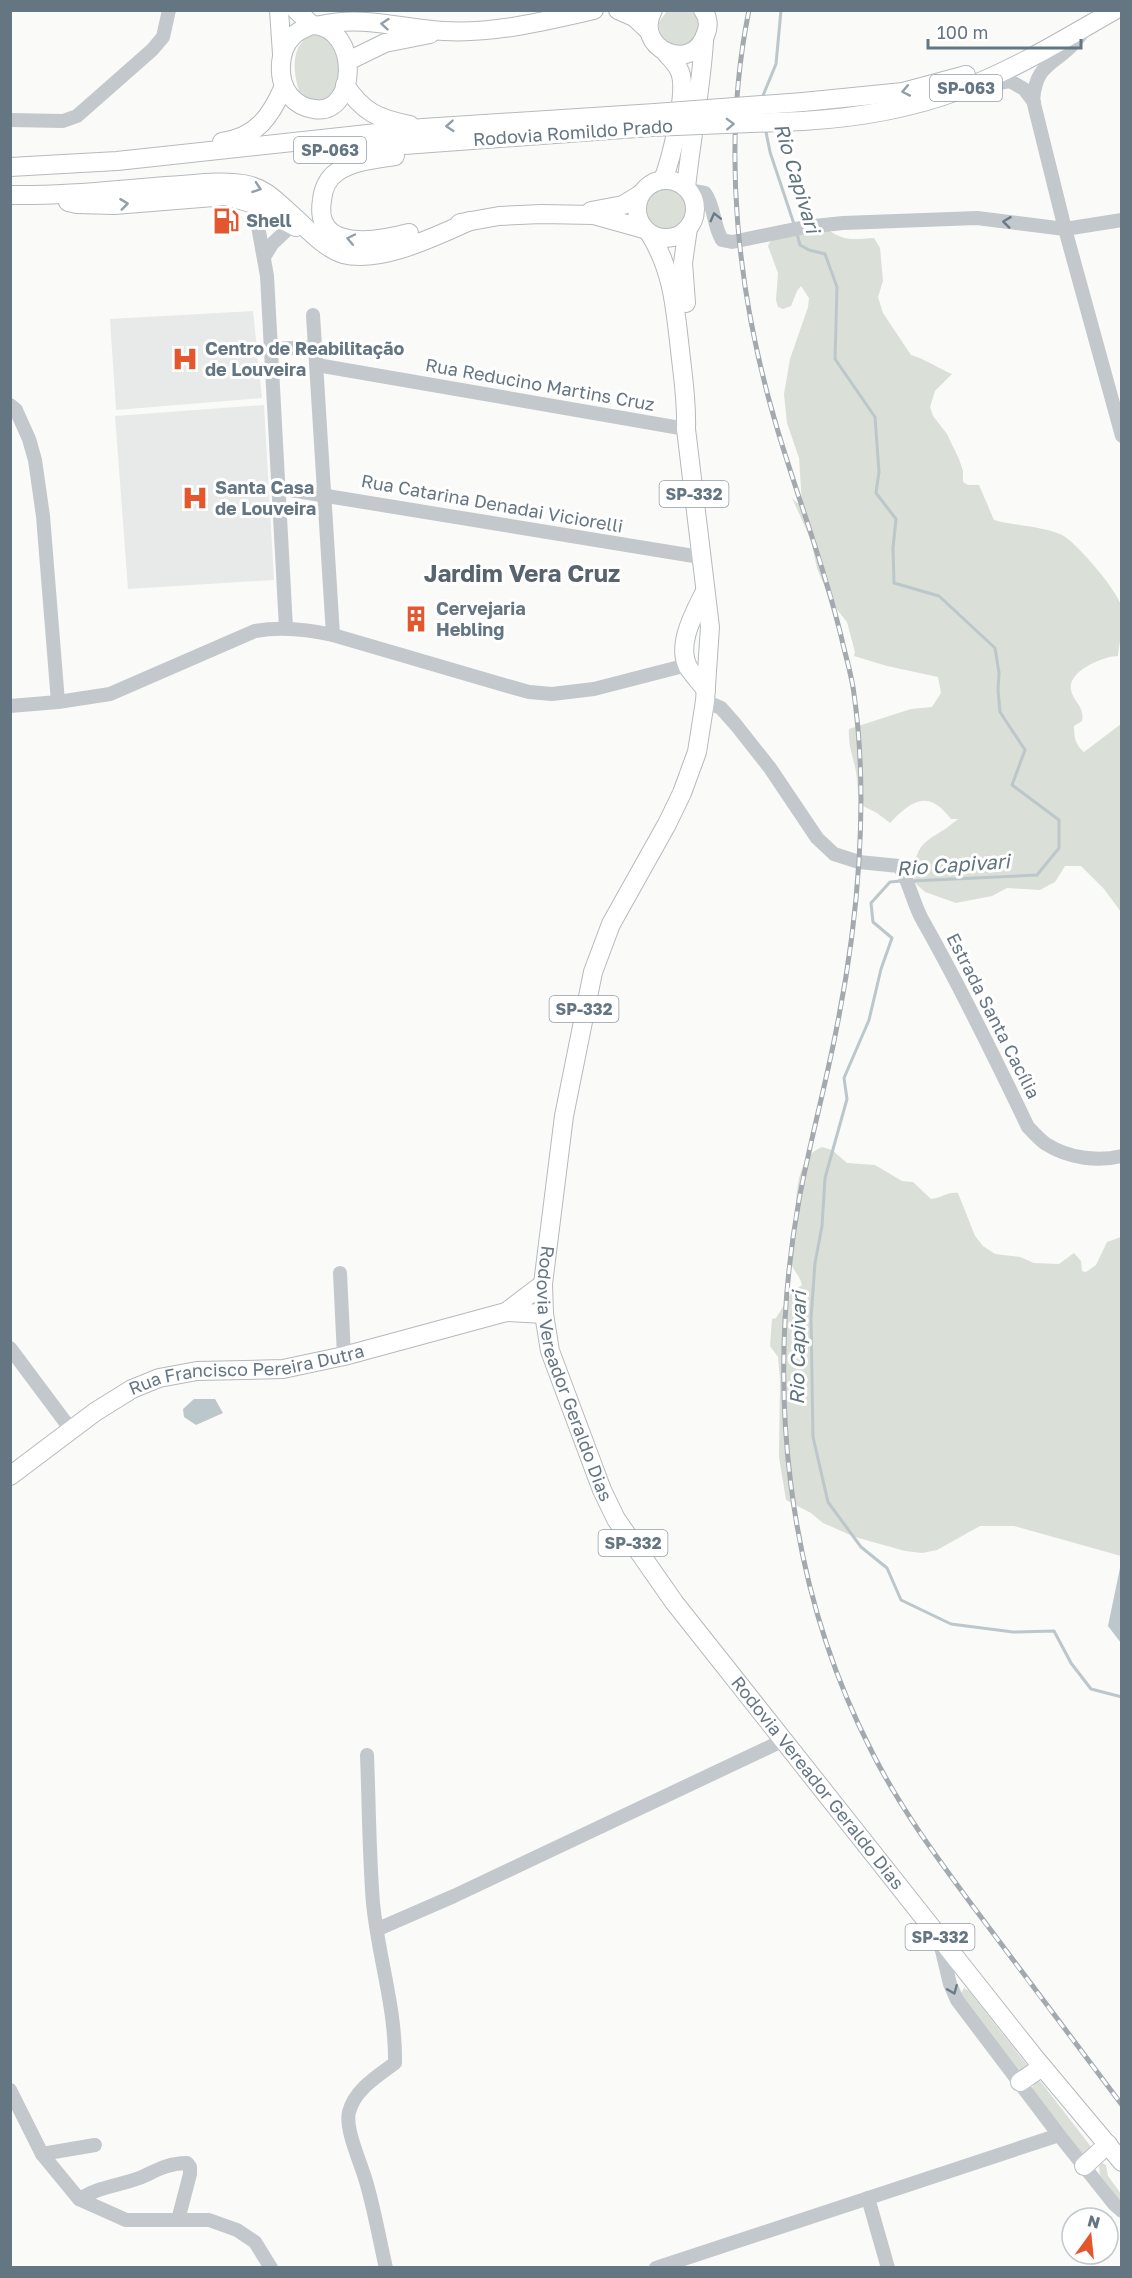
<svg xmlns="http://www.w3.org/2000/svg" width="1132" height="2278" font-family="'Golos Text',sans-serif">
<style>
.built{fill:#e8e9e9}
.green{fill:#dadfd7}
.water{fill:#bbc7cb}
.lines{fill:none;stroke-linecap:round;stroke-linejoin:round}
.stream{stroke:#bbc7cb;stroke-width:3}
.major-casing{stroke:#b5babe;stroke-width:20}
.minor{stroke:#c3c8cc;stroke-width:14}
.major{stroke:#fff;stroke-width:18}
.rail-casing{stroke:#a2aab0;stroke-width:5}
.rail{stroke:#fff;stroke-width:3;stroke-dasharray:9;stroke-linecap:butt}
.major-bridge-casing{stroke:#b5babe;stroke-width:20;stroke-linecap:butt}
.major-bridge{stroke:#fff;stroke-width:18}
.oneway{stroke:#939fa8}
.oneway2{stroke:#6a7a87}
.labels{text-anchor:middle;stroke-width:6;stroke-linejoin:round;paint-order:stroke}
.shield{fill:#fff;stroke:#939fa8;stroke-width:1.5}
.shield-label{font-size:16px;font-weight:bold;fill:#657683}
.street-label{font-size:18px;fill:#657683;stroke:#fff}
.poi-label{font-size:18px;font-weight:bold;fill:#657683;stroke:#fff;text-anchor:start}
.water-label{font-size:20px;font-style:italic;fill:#60757c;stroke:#fff}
.district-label{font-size:24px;font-weight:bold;fill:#57646e;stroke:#fff}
</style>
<rect width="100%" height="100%" fill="#fafaf8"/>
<g class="built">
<polygon points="253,311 262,398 116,410 110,319"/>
<polygon points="264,405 274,580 128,589 115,416"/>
</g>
<g class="green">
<path d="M667,11H693C700,18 699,25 699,35L687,46C670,45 658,43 659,22Z"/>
<path d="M321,34L334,40L343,76L328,100L312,101L299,91C292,69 290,36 321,34Z"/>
<circle cx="666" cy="209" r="22"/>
<path d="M828,230C846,242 854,239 874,238L880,248L883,281L878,297L883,313L911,355C925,359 938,368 952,374L935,391L930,407L933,416L947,434L959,459L963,471V482L968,485H979L994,520C1015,526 1044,526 1062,535C1076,542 1117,590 1121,605C1126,621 1119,640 1118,656C1104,656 1067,671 1071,690C1073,702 1085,706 1082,721L1074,726C1074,736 1075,745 1084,752L1121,724V912L1104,889L1081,866H1065L1055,882L1040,890L1007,888L992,896L956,903L925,892L914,882C914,836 929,844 958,819H951C928,789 912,800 890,823L877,813L861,805C857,794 858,783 856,772C853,755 848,747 849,729L911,709L932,707L941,693L938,677L887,666L854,656L855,652L847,622L831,602L817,568L811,540L792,498L797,503L802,504L799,458L787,423L784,394L790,359L808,307L809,298L801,286L797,291L791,306L783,309L778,307L776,300L778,273L768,246L770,242L777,237Z"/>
<path d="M822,1147L832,1150L847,1163L875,1165L902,1181L913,1182L931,1199C941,1198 949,1191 958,1193L975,1236L983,1246L995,1254L1020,1257L1034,1263L1059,1264L1074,1253L1081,1261L1082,1271L1086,1272L1096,1265L1107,1242L1121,1237V1556L1014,1526H980L937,1550L922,1553L905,1551L855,1537L823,1523L811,1513L786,1500L779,1457L780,1379L778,1357L770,1346L772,1319L776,1318L792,1292L802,1285C800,1275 792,1270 790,1260C789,1249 794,1238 795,1227C797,1203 793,1158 822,1147Z"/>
<polygon points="964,1988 969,1991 1027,2065 1027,2072 1018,2072 960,1996"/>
<polygon points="1037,2080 1041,2082 1092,2148 1086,2156 1078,2150 1033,2090 1032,2087"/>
<polygon points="1102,2163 1106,2165 1108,2176 1121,2194 1121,2203 1100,2175 1099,2166"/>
</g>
<g class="water">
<polygon points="194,1399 215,1399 223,1413 196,1425 184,1417 183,1409"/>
<polygon points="1121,1563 1121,1643 1108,1626"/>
</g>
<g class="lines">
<g class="stream">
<polyline points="762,98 776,64 781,10"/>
<polyline points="765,127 770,152 794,224"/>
<polyline points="797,234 800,245 809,250 825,254 837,287 835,359 875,417 879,472 876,493 896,519 893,548 894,583 939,596 995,648 999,673 998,690 1000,712 1025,750 1012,785 1059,820 1059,848 1037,875 911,881"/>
<polyline points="901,881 890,882 871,903 873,922 892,938 881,969 869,1020 844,1078 847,1099 825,1178 822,1226 815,1263 811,1318 813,1437 828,1502 861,1547 887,1568 901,1600 951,1624 1013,1632 1054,1631 1071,1663 1091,1689 1122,1697"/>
</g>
<g class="major-casing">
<g id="major">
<polyline points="279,10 282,54"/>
<polyline points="296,10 312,25"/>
<polyline points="618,10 634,17 649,31"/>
<path d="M653,10C632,48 693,76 706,33C709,26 708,17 703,10"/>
<path d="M312,25C361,26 358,116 314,109C305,108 296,103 290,96C277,81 278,51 292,37C297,31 305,28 312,25Z"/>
<path d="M321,25C362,15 404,29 444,31C494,34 545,21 594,10"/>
<polyline points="348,61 385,43 430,34"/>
<path d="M345,85C363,112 378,119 410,125"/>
<polyline points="803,102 903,92 966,75"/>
<path d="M803,121C855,118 910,109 960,90C1014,70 1064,39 1115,10"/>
<path d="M222,142C257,137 271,116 284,86"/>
<polyline points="323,151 651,127"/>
<path d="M395,156C375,159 353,161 337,172C328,178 323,189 322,200C313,253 379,241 409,233"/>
<polyline points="10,167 117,161 423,128 655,113"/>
<circle cx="666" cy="209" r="29"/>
<path d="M663,180C671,159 688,92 680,72C677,64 671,59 666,53"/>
<path d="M686,188C691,139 701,90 704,41"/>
<path d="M10,195C62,196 114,190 166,186C190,185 219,180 243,184C266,188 276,201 292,215C307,228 324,248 343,254C380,264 436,236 470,221"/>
<polyline points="68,202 77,204 114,205 226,196 254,204 296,227"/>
<polyline points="591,211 623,205 641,194"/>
<polyline points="460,223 499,216 541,214 594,215 644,229"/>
<path id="s1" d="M650,234C673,272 675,307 680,350C683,378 687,400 686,429L710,627L705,701L697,752L682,793L667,824L611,924L593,972L564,1116L543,1284L544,1314L550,1351L602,1490L616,1519L674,1602L1035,2058L1122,2162"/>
<polyline points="686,303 683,263 688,228"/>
<path d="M705,591C695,612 676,644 688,667C693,675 700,682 706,690"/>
<polyline points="506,1312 543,1284"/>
<path id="s2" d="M10,1476L95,1412L132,1389L159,1378L197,1371L283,1369L344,1356L506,1312L544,1314"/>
<polyline points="1020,2082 1042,2067"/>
<polyline points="1084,2166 1108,2144"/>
</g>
</g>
<g class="minor">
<path d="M1083,32C1078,38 1073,45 1067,50C1046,68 1036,69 1033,100L1065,229L1122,436"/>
<polyline points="986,86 1010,81 1024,89 1034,102"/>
<polyline points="10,120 63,121 77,116 152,50 163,37 169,10"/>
<path d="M688,190L705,193C715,207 713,225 722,240L732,242L805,227L843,223L977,218L1065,229L1122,220"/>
<polyline points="254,204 267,276 286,628"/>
<polyline points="264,257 272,244 291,226"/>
<polyline points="313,315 333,635"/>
<polyline points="271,349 315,347"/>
<polyline points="317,365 686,429"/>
<polyline points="10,405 16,410 29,439 35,460 43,516 58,702"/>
<polyline points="278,488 700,557"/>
<path d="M705,701L721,708L736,725L770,768L817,838L834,854L859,862L899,866C909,880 913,904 923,921C961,988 995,1058 1028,1127C1034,1133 1040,1140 1046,1144C1068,1158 1097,1162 1122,1156"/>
<path d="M10,706L58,702L110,694L255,631C282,626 307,629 333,635L504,685L529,692L552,694L594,689L687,665"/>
<polyline points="340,1273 344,1356"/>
<polyline points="10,1348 72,1431"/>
<path d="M367,1755C369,1804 369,1854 373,1903C378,1956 396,2008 395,2063C378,2076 355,2089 349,2112C345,2129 360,2161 365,2178C374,2207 379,2238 386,2268"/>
<polyline points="378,1929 454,1896 784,1740"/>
<polyline points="939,1938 950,1984 957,2000 1059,2135 1114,2204 1122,2211"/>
<polyline points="10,2090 42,2154 79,2199 126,2220 209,2220 237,2230 255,2242 271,2268"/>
<polyline points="42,2154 95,2145"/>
<polyline points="868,2198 888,2268"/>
<path d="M79,2199C103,2185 119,2186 142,2177C157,2170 169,2163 187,2163L190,2167V2174L178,2220"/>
<polyline points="656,2268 1059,2135"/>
</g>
<use href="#major" class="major"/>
<g class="rail-casing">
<path id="rail" d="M749,10C721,148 737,294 777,428C798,499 825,568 842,640C846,658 852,676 854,694C869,800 858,922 837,1026C826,1084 810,1141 799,1200C766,1384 785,1583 872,1752C900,1808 938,1859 975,1909C1024,1975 1073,2040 1122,2105"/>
</g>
<use href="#rail" class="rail"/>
<g class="major-bridge-casing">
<g id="major-bridge">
<polyline points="655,113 803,102"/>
<polyline points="651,127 803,121"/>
</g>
</g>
<use href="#major-bridge" class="major-bridge"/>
</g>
<defs><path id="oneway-chevron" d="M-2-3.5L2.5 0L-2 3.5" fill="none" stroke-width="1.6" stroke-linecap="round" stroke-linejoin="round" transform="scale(1.5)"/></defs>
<g class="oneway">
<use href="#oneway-chevron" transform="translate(385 24) rotate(-175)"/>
<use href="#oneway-chevron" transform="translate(906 91) rotate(169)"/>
<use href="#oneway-chevron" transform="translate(730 124) rotate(-2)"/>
<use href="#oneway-chevron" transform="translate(450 126) rotate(176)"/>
<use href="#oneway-chevron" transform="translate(257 188) rotate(19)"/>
<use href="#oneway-chevron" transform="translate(124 204) rotate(-7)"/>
<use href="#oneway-chevron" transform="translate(351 239) rotate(-168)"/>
</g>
<g class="oneway2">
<use href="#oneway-chevron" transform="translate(715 217) rotate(-104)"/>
<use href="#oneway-chevron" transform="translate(1007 222) rotate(-173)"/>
<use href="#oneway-chevron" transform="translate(953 1990) rotate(68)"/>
</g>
<defs>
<g id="fuel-bare" transform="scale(2.07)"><path d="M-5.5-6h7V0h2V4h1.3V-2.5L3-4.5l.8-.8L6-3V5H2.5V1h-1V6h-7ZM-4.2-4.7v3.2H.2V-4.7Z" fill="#e4572e" stroke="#fff" stroke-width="2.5" paint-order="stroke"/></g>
<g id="hospital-bare" transform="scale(2.07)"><path d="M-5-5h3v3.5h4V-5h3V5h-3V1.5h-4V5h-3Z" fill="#e4572e" stroke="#fff" stroke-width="2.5" paint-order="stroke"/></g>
<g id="building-bare" transform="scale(2.07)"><path d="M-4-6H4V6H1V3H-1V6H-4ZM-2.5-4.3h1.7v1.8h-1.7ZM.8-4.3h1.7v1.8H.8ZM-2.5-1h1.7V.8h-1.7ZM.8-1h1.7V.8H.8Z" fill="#e4572e" stroke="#fff" stroke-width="2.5" paint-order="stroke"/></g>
</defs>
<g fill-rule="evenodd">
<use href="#fuel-bare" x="226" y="221"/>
<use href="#hospital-bare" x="185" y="359"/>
<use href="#hospital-bare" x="195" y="498"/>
<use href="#building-bare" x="416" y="619"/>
</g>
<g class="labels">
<g class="shield">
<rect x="930" y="75" width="72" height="26" rx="4.5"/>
<rect x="294" y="137" width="72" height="26" rx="4.5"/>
<rect x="659.5" y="481" width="69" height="26" rx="4.5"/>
<rect x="549.5" y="996" width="69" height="26" rx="4.5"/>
<rect x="598.5" y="1530" width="69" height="26" rx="4.5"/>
<rect x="905.5" y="1924" width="69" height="26" rx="4.5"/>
</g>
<g class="shield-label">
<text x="966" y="94">SP-063</text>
<text x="330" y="156">SP-063</text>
<text x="694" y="500">SP-332</text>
<text x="584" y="1015">SP-332</text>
<text x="633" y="1549">SP-332</text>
<text x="940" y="1943">SP-332</text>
</g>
<g class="street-label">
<text transform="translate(573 133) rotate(-4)" y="6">Rodovia Romildo Prado</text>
<text transform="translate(540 385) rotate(10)" y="6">Rua Reducino Martins Cruz</text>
<text transform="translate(492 504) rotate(10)" y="6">Rua Catarina Denadai Viciorelli</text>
<text transform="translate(993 1016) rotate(63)" y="6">Estrada Santa Cacília</text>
<text dy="6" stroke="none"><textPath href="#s2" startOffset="267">Rua Francisco Pereira Dutra</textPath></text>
<text dy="6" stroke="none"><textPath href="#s1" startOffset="1180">Rodovia Vereador Geraldo Dias</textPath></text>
<text dy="6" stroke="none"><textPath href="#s1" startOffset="1666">Rodovia Vereador Geraldo Dias</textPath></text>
</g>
<g class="poi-label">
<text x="246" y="227">Shell</text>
<text x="205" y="355">Centro de Reabilitação<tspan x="205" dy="21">de Louveira</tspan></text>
<text x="215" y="494">Santa Casa<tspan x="215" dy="21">de Louveira</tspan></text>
<text x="436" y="615">Cervejaria<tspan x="436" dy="21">Hebling</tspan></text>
</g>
<g class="water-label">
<text transform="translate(797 178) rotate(73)" y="7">Rio Capivari</text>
<text transform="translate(953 865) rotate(-4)" y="7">Rio Capivari</text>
<text transform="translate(798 1348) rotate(-89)" y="7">Rio Capivari</text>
</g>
<g class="district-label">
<text x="522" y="582">Jardim Vera Cruz</text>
</g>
</g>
<rect width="1132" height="2278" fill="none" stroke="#657683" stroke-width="24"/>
<g transform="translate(1090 2236) rotate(15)"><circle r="28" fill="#ffffff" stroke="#c1c8cd" stroke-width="1.5"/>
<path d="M0-4.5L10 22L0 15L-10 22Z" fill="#e4572e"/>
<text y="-9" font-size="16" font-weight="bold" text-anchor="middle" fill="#657683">N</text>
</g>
<path d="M928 39v9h153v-9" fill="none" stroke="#657683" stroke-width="3"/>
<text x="937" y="39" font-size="18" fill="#657683" stroke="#ffffff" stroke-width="4.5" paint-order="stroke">100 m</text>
</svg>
